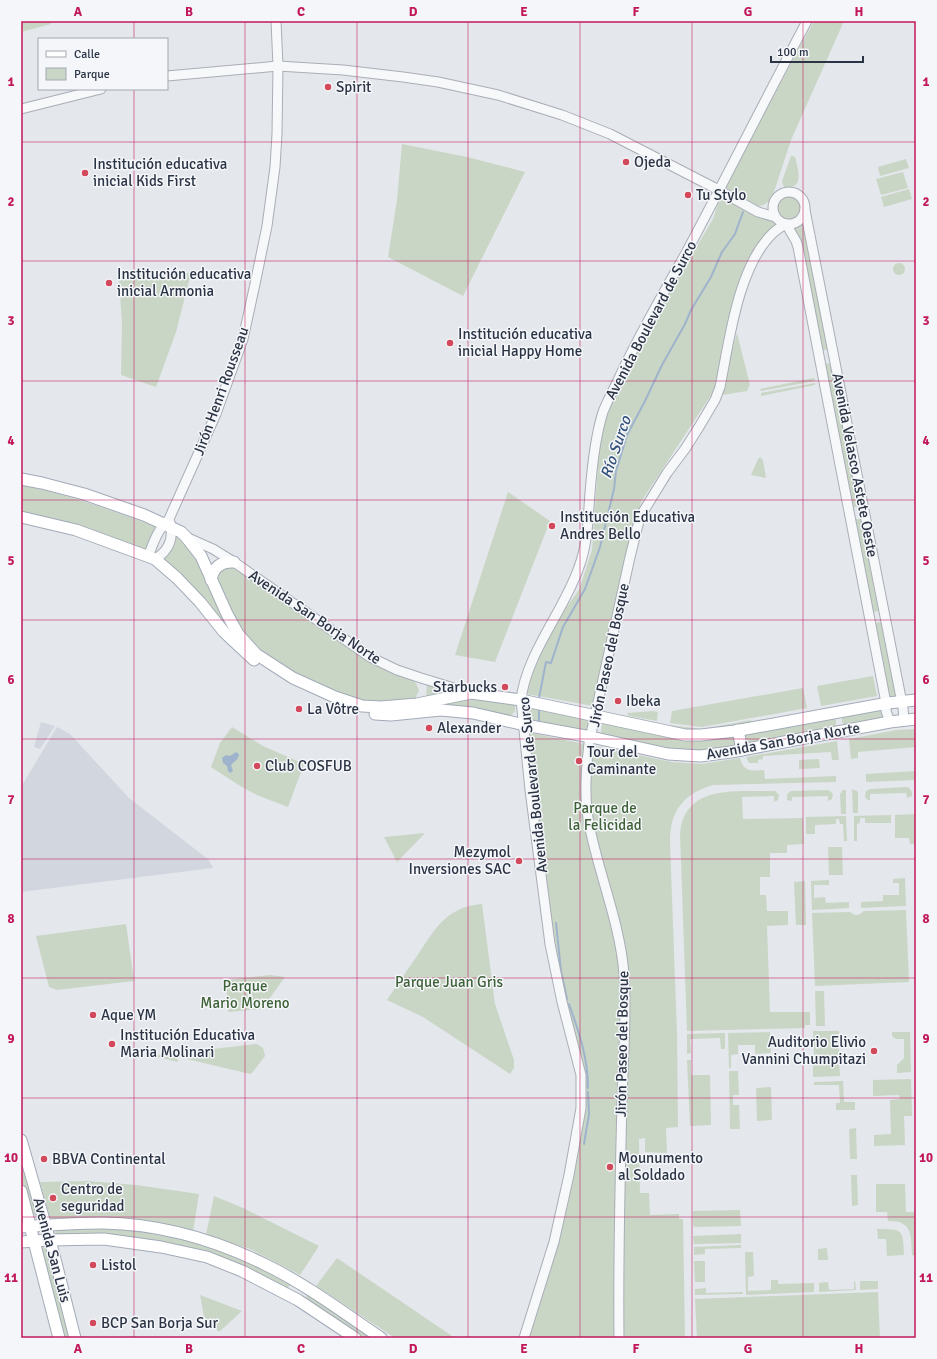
<svg xmlns="http://www.w3.org/2000/svg" width="937" height="1359" font-family="Signika,sans-serif">
<style>
.built{fill:#d2d6de}
.green{fill:#c9d6c5}
.water{fill:#9fb4cc}
.lines{fill:none;stroke-linecap:round;stroke-linejoin:round}
.stream{stroke:#9fb4cc;stroke-width:2}
.minor-casing{stroke:#a9aeb7;stroke-width:11}
.major-casing{stroke:#a3abb8;stroke-width:13}
.minor{stroke:#f7f8fa;stroke-width:9}
.major{stroke:#fff;stroke-width:11}
.grid{fill:none;stroke:#c2185b;stroke-width:1;stroke-opacity:0.55}
.poi-dot{fill:#d1495b;stroke:#f4f6f9;stroke-width:1.5}
.labels{text-anchor:middle;stroke-width:3;stroke-linejoin:round;paint-order:stroke}
.poi-label{font-size:15px;fill:#2b3445;stroke:#f4f6f9;text-anchor:start}
.street-label{font-size:15px;fill:#2b3445;stroke:#f4f6f9}
.park-label{font-size:15px;fill:#3f6138;stroke:#f4f6f9}
.water-label{font-size:16px;font-style:italic;fill:#34527a;stroke:#f4f6f9}
.neatline{fill:none;stroke:#c2185b;stroke-width:1.5}
.grid-label{font-size:13px;text-anchor:middle;font-weight:bold;fill:#c2185b}
</style>
<rect width="100%" height="100%" fill="#e4e7ec"/>
<g class="built">
<polygon points="41,722 55,726 40,749 34,747"/>
<polygon points="57,727 70,734 129,798 209,860 213,868 21,892 21,787"/>
</g>
<g class="green">
<polygon points="21,21 50,21 51,24 21,32"/>
<path d="M814,21H844L791,140L772,198C767,204 761,207 754,206L725,190L724,188Z"/>
<polygon points="402,144 467,157 525,172 463,296 388,257 397,200"/>
<path d="M791,156H793L795,157C798,170 805,188 785,188L783,185L782,181Z"/>
<polygon points="906,159 909,168 880,176 878,167"/>
<polygon points="903,172 908,188 881,195 876,179"/>
<polygon points="909,189 912,199 884,207 881,197"/>
<circle cx="789" cy="207" r="12"/>
<polygon points="720,197 724,197 767,216 779,228 770,232 768,231 762,238 753,255 715,389 641,502 602,671 593,706 527,694 532,670 559,617 579,590 592,550 599,451 605,423 616,392 648,329 713,219"/>
<path d="M805,221L830,347C826,351 824,351 820,349L791,228H796Z"/>
<circle cx="899" cy="269" r="6"/>
<polygon points="191,273 176,332 156,387 121,375 122,325 119,278 144,274"/>
<polygon points="737,333 750,385 747,391 722,395 720,394"/>
<polygon points="830,363 832,365 859,503 858,507 854,507 851,505 825,364"/>
<polygon points="814,378 815,381 761,391 760,389"/>
<polygon points="815,383 815,385 761,396 761,393"/>
<polygon points="760,457 763,460 766,478 751,475 758,459"/>
<path d="M21,485C67,494 110,510 154,526L158,529L147,553L21,513Z"/>
<polygon points="508,492 550,521 495,662 455,655"/>
<polygon points="856,519 860,519 863,521 880,608 878,611 874,612 871,610 854,523"/>
<polygon points="171,533 181,538 193,550 232,636 160,559"/>
<polygon points="231,565 416,683 419,691 414,700 386,703 363,702 342,697 288,671 251,643 238,626 215,576 219,568"/>
<polygon points="880,622 883,625 897,696 896,698 889,699 874,627 876,623"/>
<polygon points="873,676 877,696 821,706 817,686"/>
<polygon points="427,684 437,687 439,690 439,694 426,698"/>
<polygon points="803,688 807,708 702,727 670,723 672,711"/>
<polygon points="474,699 512,702 515,706 515,711 512,715 506,718 432,704"/>
<polygon points="532,708 589,719 590,723 589,731 531,723 527,717 528,710"/>
<polygon points="879,708 883,710 884,716 882,719 846,726 842,722 842,718 844,715"/>
<polygon points="653,711 658,712 657,721 629,716 627,713"/>
<polygon points="830,717 836,720 836,725 833,729 749,744 745,742 743,735 746,732"/>
<polygon points="751,720 752,725 702,733 671,728 670,725 702,729"/>
<polygon points="605,722 732,735 735,737 736,744 734,747 714,750 672,751 602,736 601,732 602,725"/>
<polygon points="232,727 263,746 304,764 288,807 259,796 240,786 211,767 220,743"/>
<polygon points="916,729 916,747 858,752 858,758 851,759 849,739 896,730"/>
<path d="M531,733L672,762L701,764L740,758C743,772 752,771 764,770L765,779L836,776V782L713,785C683,794 670,811 670,842L677,1033L678,1127L666,1128L667,1153L645,1152V1138L639,1139L640,1193H649L650,1215L679,1214V1219H683L685,1338H528L567,1209L584,1113L557,968L536,802L529,736Z"/>
<polygon points="837,741 839,760 832,760 831,752 763,756 763,759 758,760 758,763 749,763 746,757"/>
<polygon points="819,759 820,768 799,769 799,760"/>
<polygon points="916,771 916,780 866,782 866,774"/>
<polygon points="907,787 909,788 912,792 912,796 907,798 906,793 870,794 870,800 868,800 865,797 866,791 870,789"/>
<polygon points="852,789 857,791 858,793 858,813 853,813"/>
<polygon points="828,790 831,792 833,794 832,799 828,801 828,796 792,797 792,801 787,800 787,794 791,791"/>
<polygon points="843,790 846,790 846,814 841,814 840,794"/>
<path d="M775,791L779,795L778,800L774,802V796L742,797L743,819L803,818L804,844L787,845V853H770V877H760V895H766L767,911H788V925L767,926L770,1012H810V1025H805V1028L687,1031L680,833C685,783 738,792 775,791Z"/>
<polygon points="916,814 916,844 910,844 909,838 895,838 895,815"/>
<polygon points="891,815 891,823 865,823 865,818 860,818 860,823 857,824 857,841 854,841 854,816"/>
<polygon points="846,816 847,841 844,841 843,824 840,824 839,819 836,819 836,824 815,825 815,834 806,834 806,817"/>
<polygon points="425,833 397,862 384,837"/>
<polygon points="828,847 842,847 843,875 829,875"/>
<polygon points="905,878 906,906 861,908 861,902 883,901 883,895 899,895 899,883 893,883 893,879"/>
<polygon points="829,880 829,885 814,885 814,898 825,897 826,903 849,902 849,908 812,910 811,881"/>
<polygon points="805,881 806,925 796,925 794,882"/>
<path d="M482,904L495,1004L514,1060V1068L510,1074L423,1017L387,1000C397,985 407,970 417,956C435,929 446,907 482,904Z"/>
<path d="M906,910L909,982L815,986L812,913L850,912C856,916 858,916 864,911Z"/>
<polygon points="126,924 134,981 57,990 49,987 36,936"/>
<polygon points="270,975 285,977 262,1009 228,1012 226,980"/>
<polygon points="815,991 824,991 825,1026 816,1026"/>
<polygon points="813,1031 839,1031 839,1055 814,1056"/>
<polygon points="770,1032 771,1053 755,1054 755,1045 738,1045 738,1054 731,1055 731,1068 729,1068 728,1033"/>
<polygon points="892,1032 910,1032 911,1072 897,1073 897,1065 904,1058 904,1039 896,1039 892,1036"/>
<polygon points="725,1033 725,1049 721,1049 720,1038 690,1039 691,1053 687,1054 687,1034"/>
<polygon points="257,1044 263,1048 265,1056 252,1073 250,1074 187,1059 186,1055 187,1052"/>
<polygon points="179,1052 177,1057 178,1062 153,1056"/>
<polygon points="687,1060 691,1060 691,1075 710,1075 711,1125 690,1126"/>
<polygon points="839,1061 840,1076 813,1077 813,1062"/>
<polygon points="729,1071 738,1071 739,1095 733,1095 733,1105 739,1105 740,1129 730,1129"/>
<polygon points="911,1079 912,1116 904,1116 905,1145 874,1146 874,1135 891,1134 890,1100 900,1099 899,1095 873,1096 873,1080"/>
<polygon points="843,1081 844,1102 855,1102 855,1110 836,1110 836,1103 840,1103 839,1085 814,1085 814,1082"/>
<polygon points="771,1087 772,1120 757,1121 756,1088"/>
<polygon points="856,1128 857,1159 850,1159 849,1129"/>
<polygon points="21,1153 38,1215 31,1216 21,1180"/>
<polygon points="851,1175 857,1175 858,1205 852,1206"/>
<polygon points="88,1181 136,1185 199,1194 193,1232 175,1226 101,1218 50,1219 40,1182"/>
<path d="M876,1184H905L906,1212H915L916,1256L912,1255C911,1236 913,1220 888,1221L887,1212H876Z"/>
<polygon points="214,1196 243,1208 319,1246 300,1275 250,1249 206,1235"/>
<polygon points="740,1210 741,1226 696,1227 693,1226 693,1211"/>
<polygon points="102,1226 200,1242 248,1260 291,1284 286,1290 197,1250 56,1237 55,1229"/>
<path d="M877,1229C903,1229 903,1229 904,1255L887,1256L886,1239H878Z"/>
<polygon points="741,1234 741,1243 694,1244 693,1236"/>
<polygon points="741,1245 741,1248 705,1249 705,1254 694,1255 694,1247"/>
<polygon points="43,1247 46,1248 48,1251 71,1338 63,1338 41,1249"/>
<polygon points="827,1248 828,1260 818,1260 818,1249"/>
<polygon points="745,1252 753,1252 754,1276 748,1277 748,1291 771,1290 771,1280 778,1280 778,1284 814,1283 814,1292 746,1295"/>
<polygon points="337,1258 455,1338 395,1338 316,1286"/>
<polygon points="694,1261 705,1261 705,1282 695,1282"/>
<polygon points="854,1281 855,1281 856,1290 819,1292 819,1283 828,1282 829,1290 854,1289"/>
<polygon points="860,1281 878,1281 878,1289 860,1290"/>
<polygon points="706,1288 706,1293 743,1292 743,1294 695,1295 695,1289"/>
<polygon points="878,1292 880,1338 697,1338 695,1299"/>
<polygon points="200,1295 242,1311 219,1332 204,1317"/>
<polygon points="307,1295 373,1338 360,1338 305,1301"/>
</g>
<path class="water" d="M236,752L239,754C239,759 235,761 231,765L233,771L230,773L228,771L227,766L223,763L222,758L226,755L230,756Z"/>
<g class="lines">
<g class="stream">
<polyline points="539,698 546,662 551,663 563,627 585,589 600,547 614,489 616,471 627,435 645,401 662,365 685,324 691,310 711,277 722,252 735,234 743,212"/>
<polyline points="539,721 539,709"/>
<polyline points="556,923 561,971 567,999"/>
<path d="M569,1004C579,1032 588,1058 588,1088"/>
<polyline points="584,1144 589,1114 588,1092"/>
</g>
<g class="minor-casing">
<g id="minor">
<polyline points="167,76 278,66 343,70 403,77 438,82 498,95 562,115 610,134 713,187 758,212 775,217"/>
<polyline points="21,109 101,89"/>
<circle cx="789" cy="208" r="16"/>
<polyline points="805,210 903,708 904,720"/>
<polyline points="786,224 796,241 798,247 886,703 886,711 890,722"/>
<polyline points="186,537 213,549 234,562 370,657 397,670 421,678 470,693"/>
<path d="M148,557C153,543 158,529 169,519L216,414L243,339L255,284L267,226L275,167L277,134L278,66L276,21"/>
<path d="M155,559C169,551 174,538 170,522"/>
<path d="M524,1338L554,1242L569,1175L581,1108V1075L562,1002L550,944L530,790L521,700C526,654 564,611 579,567C588,543 588,518 590,493C592,467 595,437 603,412C607,401 614,389 619,378C639,335 663,294 686,253C727,176 766,98 807,21"/>
<path d="M619,1338C618,1259 620,1180 622,1102C623,1059 627,1017 624,974C620,923 599,875 589,824C584,797 586,770 589,743L630,557L640,517L667,473L685,449L699,427L715,400L720,387C729,342 738,266 773,233C776,230 781,227 785,224"/>
</g>
</g>
<g class="major-casing">
<g id="major">
<polyline points="21,479 42,483 84,494 144,515 181,532 186,537 201,556 227,614 238,634 256,654 293,678 335,697 362,706 381,707 417,704 471,693 521,700 685,735 701,735 735,731 888,703 916,700"/>
<polyline points="21,517 76,530 155,559 177,578 200,602 224,632 254,660"/>
<path d="M211,580C213,567 221,561 234,562"/>
<polyline points="375,714 391,715 441,710 473,713 525,725 591,737 668,754 700,756 731,752 890,722 916,719"/>
<polyline points="738,730 742,750"/>
<polyline points="21,1140 54,1255 75,1338"/>
<polyline points="21,1191 59,1338"/>
<path d="M21,1227C48,1225 75,1223 103,1223C159,1224 216,1240 266,1265C307,1285 344,1313 381,1338"/>
<polyline points="21,1242 49,1240 104,1239 161,1247 207,1257 242,1271 298,1300 355,1338"/>
</g>
</g>
<use href="#minor" class="minor"/>
<use href="#major" class="major"/>
</g>
<path class="grid" d="M134,21V39M245,21V1338M357,21V1338M468,21V1338M580,21V1338M692,21V1338M803,21V1338M134,89V1338M21,142H916M21,261H916M21,381H916M21,500H916M21,620H916M21,739H916M21,859H916M21,978H916M21,1098H916M21,1217H916"/>
<g class="poi-dot">
<circle cx="328" cy="87" r="4"/>
<circle cx="626" cy="162" r="4"/>
<circle cx="85" cy="173" r="4"/>
<circle cx="688" cy="195" r="4"/>
<circle cx="109" cy="283" r="4"/>
<circle cx="450" cy="343" r="4"/>
<circle cx="552" cy="526" r="4"/>
<circle cx="505" cy="687" r="4"/>
<circle cx="618" cy="701" r="4"/>
<circle cx="299" cy="709" r="4"/>
<circle cx="429" cy="728" r="4"/>
<circle cx="579" cy="761" r="4"/>
<circle cx="257" cy="766" r="4"/>
<circle cx="519" cy="861" r="4"/>
<circle cx="93" cy="1015" r="4"/>
<circle cx="112" cy="1044" r="4"/>
<circle cx="874" cy="1051" r="4"/>
<circle cx="44" cy="1159" r="4"/>
<circle cx="610" cy="1167" r="4"/>
<circle cx="53" cy="1198" r="4"/>
<circle cx="93" cy="1265" r="4"/>
<circle cx="93" cy="1323" r="4"/>
</g>
<g class="labels">
<g class="poi-label">
<text x="336" y="92">Spirit</text>
<text x="634" y="167">Ojeda</text>
<text x="93" y="169">Institución educativa<tspan x="93" dy="17">inicial Kids First</tspan></text>
<text x="696" y="200">Tu Stylo</text>
<text x="117" y="279">Institución educativa<tspan x="117" dy="17">inicial Armonia</tspan></text>
<text x="458" y="339">Institución educativa<tspan x="458" dy="17">inicial Happy Home</tspan></text>
<text x="560" y="522">Institución Educativa<tspan x="560" dy="17">Andres Bello</tspan></text>
<text x="497" y="692" text-anchor="end">Starbucks</text>
<text x="626" y="706">Ibeka</text>
<text x="307" y="714">La Vôtre</text>
<text x="437" y="733">Alexander</text>
<text x="587" y="757">Tour del<tspan x="587" dy="17">Caminante</tspan></text>
<text x="265" y="771">Club COSFUB</text>
<text x="511" y="857" text-anchor="end">Mezymol<tspan x="511" dy="17">Inversiones SAC</tspan></text>
<text x="101" y="1020">Aque YM</text>
<text x="120" y="1040">Institución Educativa<tspan x="120" dy="17">Maria Molinari</tspan></text>
<text x="866" y="1047" text-anchor="end">Auditorio Elivio<tspan x="866" dy="17">Vannini Chumpitazi</tspan></text>
<text x="618" y="1163">Mounumento<tspan x="618" dy="17">al Soldado</tspan></text>
<text x="52" y="1164">BBVA Continental</text>
<text x="61" y="1194">Centro de<tspan x="61" dy="17">seguridad</tspan></text>
<text x="101" y="1270">Listol</text>
<text x="101" y="1328">BCP San Borja Sur</text>
</g>
<g class="street-label">
<text transform="translate(651 320) rotate(-62)" y="5">Avenida Boulevard de Surco</text>
<text transform="translate(221 391) rotate(-70)" y="5">Jirón Henri Rousseau</text>
<text transform="translate(855 465) rotate(79)" y="5">Avenida Velasco Astete Oeste</text>
<text transform="translate(315 617) rotate(34)" y="5">Avenida San Borja Norte</text>
<text transform="translate(609 655) rotate(-78)" y="5">Jirón Paseo del Bosque</text>
<text transform="translate(783 741) rotate(-10)" y="5">Avenida San Borja Norte</text>
<text transform="translate(533 785) rotate(-96)" y="5">Avenida Boulevard de Surco</text>
<text transform="translate(622 1044) rotate(-89)" y="5">Jirón Paseo del Bosque</text>
<text transform="translate(52 1250) rotate(75)" y="5">Avenida San Luis</text>
</g>
<g class="park-label">
<text x="605" y="813">Parque de<tspan x="605" dy="17">la Felicidad</tspan></text>
<text x="449" y="987">Parque Juan Gris</text>
<text x="245" y="991">Parque<tspan x="245" dy="17">Mario Moreno</tspan></text>
</g>
<g class="water-label">
<text transform="translate(615 447) rotate(-71)" y="6">Río Surco</text>
</g>
</g>
<rect width="937" height="1359" fill="none" stroke="#f4f6f9" stroke-width="44"/>
<rect x="38" y="38" width="130" height="52" fill="#f4f6f9" stroke="#a4a8b1"/>
<rect x="46" y="51" width="20" height="6" fill="#ffffff" stroke="#a4a8b1"/>
<text x="74" y="58" font-size="12" fill="#2b3445">Calle</text>
<rect x="46" y="68" width="20" height="12" fill="#c9d6c5" stroke="#a4a8b1"/>
<text x="74" y="78" font-size="12" fill="#2b3445">Parque</text>
<path d="M771 56v6h92v-6" fill="none" stroke="#2b3445" stroke-width="2"/>
<text x="777" y="56" font-size="12" fill="#2b3445" stroke="#f4f6f9" stroke-width="3" paint-order="stroke">100 m</text>
<rect x="22" y="22" width="893" height="1315" class="neatline"/>
<g class="grid-label">
<text x="78" y="16">A</text>
<text x="189" y="16">B</text>
<text x="301" y="16">C</text>
<text x="413" y="16">D</text>
<text x="524" y="16">E</text>
<text x="636" y="16">F</text>
<text x="748" y="16">G</text>
<text x="859" y="16">H</text>
<text x="11" y="86">1</text>
<text x="926" y="86">1</text>
<text x="11" y="206">2</text>
<text x="926" y="206">2</text>
<text x="11" y="325">3</text>
<text x="926" y="325">3</text>
<text x="11" y="445">4</text>
<text x="926" y="445">4</text>
<text x="11" y="565">5</text>
<text x="926" y="565">5</text>
<text x="11" y="684">6</text>
<text x="926" y="684">6</text>
<text x="11" y="804">7</text>
<text x="926" y="804">7</text>
<text x="11" y="923">8</text>
<text x="926" y="923">8</text>
<text x="11" y="1043">9</text>
<text x="926" y="1043">9</text>
<text x="11" y="1162">10</text>
<text x="926" y="1162">10</text>
<text x="11" y="1282">11</text>
<text x="926" y="1282">11</text>
<text x="78" y="1353">A</text>
<text x="189" y="1353">B</text>
<text x="301" y="1353">C</text>
<text x="413" y="1353">D</text>
<text x="524" y="1353">E</text>
<text x="636" y="1353">F</text>
<text x="748" y="1353">G</text>
<text x="859" y="1353">H</text>
</g>
</svg>
